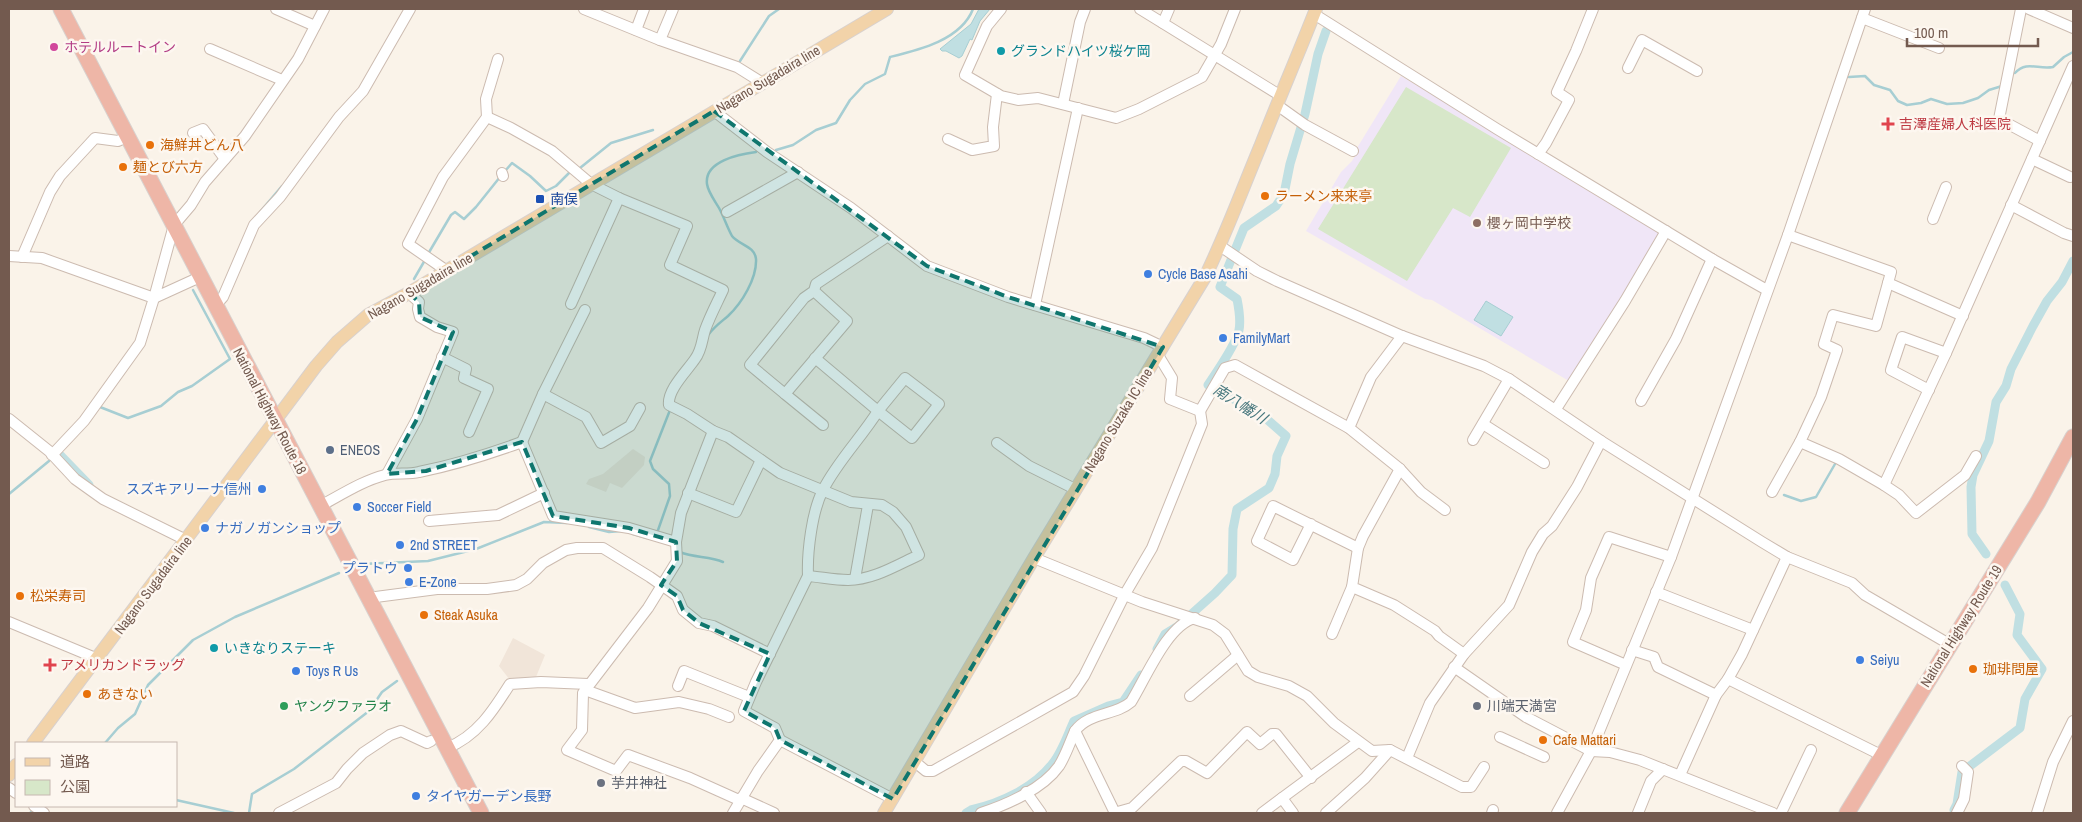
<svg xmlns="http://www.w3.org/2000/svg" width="2082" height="822" font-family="'Archivo Narrow','Noto Sans JP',sans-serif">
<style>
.residential{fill:#f1e5d9}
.education{fill:#f0e6f7}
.green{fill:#d7e7c9}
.water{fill:#c0dfe2;stroke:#a7ced3}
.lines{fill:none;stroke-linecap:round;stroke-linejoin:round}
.stream{stroke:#a7ced3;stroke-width:2.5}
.canal{stroke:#c0dfe2;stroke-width:9}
.minor-casing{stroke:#ccbbb0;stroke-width:12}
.major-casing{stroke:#d8d1ce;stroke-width:14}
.highway-casing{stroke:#d8d1ce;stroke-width:17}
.minor{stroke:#fff;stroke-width:10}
.major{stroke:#f2d3a9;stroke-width:12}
.highway{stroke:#eeb6a7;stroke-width:15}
.marked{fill:#0f766e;fill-opacity:0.2;stroke:#0f766e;stroke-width:4;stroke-dasharray:10 6;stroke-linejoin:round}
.hotel-dot{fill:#d1479c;stroke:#fdf7f0;stroke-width:2}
.culture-dot{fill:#0f9aa8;stroke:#fdf7f0;stroke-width:2}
.health-dot{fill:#e0444e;stroke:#fdf7f0;stroke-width:2}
.food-dot{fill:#e8710a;stroke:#fdf7f0;stroke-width:2}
.transit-dot{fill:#1a4fb4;stroke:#fdf7f0;stroke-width:2}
.education-dot{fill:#8d6e63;stroke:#fdf7f0;stroke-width:2}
.shop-dot{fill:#3f7fe0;stroke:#fdf7f0;stroke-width:2}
.service-dot{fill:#5c6f8a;stroke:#fdf7f0;stroke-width:2}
.leisure-dot{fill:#2e9e5b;stroke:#fdf7f0;stroke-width:2}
.worship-dot{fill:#6b7280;stroke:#fdf7f0;stroke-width:2}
.labels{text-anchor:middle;stroke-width:5;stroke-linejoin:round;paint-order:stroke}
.hotel-label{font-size:14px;fill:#b23c85;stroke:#fdf7f0;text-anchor:start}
.culture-label{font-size:14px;fill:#0d838f;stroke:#fdf7f0;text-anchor:start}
.street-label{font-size:14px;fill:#735a4f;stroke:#fdf7f0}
.health-label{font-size:14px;fill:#be3a42;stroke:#fdf7f0;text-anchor:start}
.food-label{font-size:14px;fill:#c56008;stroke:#fdf7f0;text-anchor:start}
.transit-label{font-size:14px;fill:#164399;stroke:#fdf7f0;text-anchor:start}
.education-label{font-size:14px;fill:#785e54;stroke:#fdf7f0;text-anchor:start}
.shop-label{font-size:14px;fill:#366cbe;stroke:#fdf7f0;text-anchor:start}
.service-label{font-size:14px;fill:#4e5e75;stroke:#fdf7f0;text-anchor:start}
.leisure-label{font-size:14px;fill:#27864d;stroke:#fdf7f0;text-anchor:start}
.worship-label{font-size:14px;fill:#5b616d;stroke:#fdf7f0;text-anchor:start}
.water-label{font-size:15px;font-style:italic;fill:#47777d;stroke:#fdf7f0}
</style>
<rect width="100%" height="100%" fill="#faf3e9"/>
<g class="residential">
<polygon points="633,449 645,457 644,465 622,488 610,483 606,492 586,484 589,479 603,474"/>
<polygon points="513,638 545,655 536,677 510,680 499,666"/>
</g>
<polygon class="education" points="1401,76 1632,215 1661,234 1569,381 1432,300 1425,299 1306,231 1341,172 1352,161 1359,149 1357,148"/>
<polygon class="green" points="1406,87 1511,148 1470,217 1453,208 1407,281 1318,229"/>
<g class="water">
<polygon points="979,9 990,9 980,21 972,40 970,39 962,56 959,58 946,51 942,51 940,49 971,24"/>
<polygon points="1486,301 1513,317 1501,336 1474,320"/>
</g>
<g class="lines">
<g class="stream">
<polyline points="740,61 769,16 779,9"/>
<path d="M2015,73C2027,60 2038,70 2053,67L2064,57L2073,52"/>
<polyline points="1849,77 1865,76 1874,85 1890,90 1898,101 1907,105 1921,103 1931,99 1947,104 1963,103 1978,98 1989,90 2002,86"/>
<path d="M776,150L793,145L816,130L836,123L850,100L865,84L885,74L890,57C919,50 961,40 973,9"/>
<polyline points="580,168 611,143 653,130"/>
<polyline points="505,171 512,163 530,176 546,191 556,186 570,172"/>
<polyline points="260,212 282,186"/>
<polyline points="428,254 451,215 455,212 464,219 476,207 500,177"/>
<polyline points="414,279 425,260"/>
<path d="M709,334C715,326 721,322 728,316C742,303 757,278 756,259C755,246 739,245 732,236C727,227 724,217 719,208C715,201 708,192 707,184C704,161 740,154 756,152"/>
<polyline points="97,409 100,407 128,418 161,406 178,392 192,386 230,359 193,290"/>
<polyline points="9,494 49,461"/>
<polyline points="1784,495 1801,501 1816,497 1835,464"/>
<polyline points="589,527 609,532 621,531"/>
<polyline points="657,533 670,496 669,484 653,469 650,461 670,410"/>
<polyline points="633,534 647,538"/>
<path d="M680,552C694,558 709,556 723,562"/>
<polyline points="362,564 428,561 476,549 544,522 567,523"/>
<polyline points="105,743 118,728 135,714 148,685 193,640 235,617 339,573"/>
<polyline points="176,800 234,813"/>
<polyline points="30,813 34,810"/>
<polyline points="249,813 252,794 294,769 369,711 382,692 397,681"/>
</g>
<g class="canal">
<polyline points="58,453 89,485"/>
<polyline points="1986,554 1972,534 1971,487 1973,475 1989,441 1996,402 2006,386 2011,369 2033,326 2047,301 2062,282 2073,261"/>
<path d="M1157,649L1165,634L1178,626L1215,593L1232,575L1233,529L1237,509L1269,488L1275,474L1277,456L1286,436L1261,414L1208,385C1216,373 1237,343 1239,330C1241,320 1239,309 1237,299L1220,287L1244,228L1276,206L1284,194L1290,164L1305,114L1318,54L1326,31"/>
<polyline points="1954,810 1957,804 1962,772 2020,728 2025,699 2042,669 2017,635 2020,614 2005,585"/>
<path d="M966,813L971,810C1001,803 1034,788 1053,763C1062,752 1068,734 1074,721L1108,706L1123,702L1141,675"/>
</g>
<g class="minor-casing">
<g id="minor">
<polyline points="276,9 315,26"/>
<polyline points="584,9 660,40 737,67 761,82"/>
<polyline points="1001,9 987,26 965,75 1001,96 1018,100 1038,98 1116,118 1139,109 1202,77 1221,44 1235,9"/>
<polyline points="1140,9 1281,96"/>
<polyline points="2021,9 1999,119 2040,141"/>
<polyline points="2029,9 2073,28"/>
<polyline points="1314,14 1497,129 1712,259 1767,290"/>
<polyline points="1862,18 1939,48"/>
<polyline points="1163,23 1169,9"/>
<polyline points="636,30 644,9"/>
<polyline points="660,40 673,9"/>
<polyline points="210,49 282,80"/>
<polyline points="1628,68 1642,40 1697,71"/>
<polyline points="1063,104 1080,22 1085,9"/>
<polyline points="1277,105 1305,125 1353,151"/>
<polyline points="714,111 767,152 851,208 927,266 1008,297 1144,338 1163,347"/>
<path d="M487,117L511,128L552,151L591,184L619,198L687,226L670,265L723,290C717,303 710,316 705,330C702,339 702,350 695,359C687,371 667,390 669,405L687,414L713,431L728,437L780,473L851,502L882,505L893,512L906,527L919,555C897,565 873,580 848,580C834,580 821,577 808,576"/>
<polyline points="193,133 203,129 225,159"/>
<polyline points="948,139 972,150 994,146 993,127 997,94"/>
<polyline points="1538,154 1546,143 1569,100 1557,92 1576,51 1593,9"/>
<polyline points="2032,159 2070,177"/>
<polyline points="502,173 503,176"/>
<polyline points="2011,205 2064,233 2073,236"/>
<polyline points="727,212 798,172"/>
<polyline points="1933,219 1946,187"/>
<polyline points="1788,235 1891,272 1888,283 1963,316"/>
<polyline points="1220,246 1257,271 1277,281 1402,336 1484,366 1509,379 1601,441 1762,542 1787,557 1852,583 1865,595 1949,644"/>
<polyline points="9,256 42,258 154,298 140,343 84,421 52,455"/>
<polyline points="22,257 50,192 60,176 95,138 118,141 127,137"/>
<polyline points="447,271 408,244 443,177 487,117 486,99 498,59"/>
<polyline points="200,277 154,298 174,225 191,205 205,182 245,136 298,59 324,9"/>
<polyline points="814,291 804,298 750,365 785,394 847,321 814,291 816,284 888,236"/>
<polyline points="571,304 619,198"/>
<polyline points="1035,305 1078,108"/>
<polyline points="215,306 223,297 254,225 280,197 339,117 363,91 410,9"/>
<polyline points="1158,355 1172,378 1170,399 1200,411 1225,368 1235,365 1349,428 1400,469 1421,492 1445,510"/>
<polyline points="442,357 466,369 464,378 488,389 469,432"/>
<polygon points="905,378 939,404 912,438 878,411"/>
<polyline points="1929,390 1891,370 1902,337 1946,353"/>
<polyline points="543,394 586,417 601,443 630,426 640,408"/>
<polyline points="785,394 823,425"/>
<polyline points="1641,401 1676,339 1712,259"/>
<polyline points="1556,409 1625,301 1666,231"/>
<polyline points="9,419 49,451 75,479 103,499 186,540"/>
<polyline points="1483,424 1544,463"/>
<polyline points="1349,428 1371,377 1402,336"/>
<polyline points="713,431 681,513 676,542 677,561 648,608 583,693 582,730 567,750 616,771 628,755 690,778 739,800"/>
<polyline points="1473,440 1509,379"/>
<polyline points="522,442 543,394 585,310"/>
<polyline points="997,443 1029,466 1075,489"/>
<polyline points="1976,456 1965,475 1916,513 1899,495 1884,485 1946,353 2073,66"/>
<polyline points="1400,469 1363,536 1358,548 1352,587 1394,605 1435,631 1439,636 1464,654"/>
<polyline points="387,474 417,419 453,332 437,327 420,317 418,309 419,302 409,293"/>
<polyline points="1884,485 1839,459 1800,442 1821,397 1837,350 1824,344 1833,315 1876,326 1888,283"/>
<polyline points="1772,492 1800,442"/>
<polyline points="688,493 736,512 761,460"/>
<path d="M320,506C341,495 362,481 385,475C396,472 408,475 419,472C454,465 489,454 522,442L553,516L629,528L676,542"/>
<polyline points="429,521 498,515 544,493"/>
<polyline points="1311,524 1293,560 1257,541 1273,506 1358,548"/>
<polyline points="1034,558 1142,602 1213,625 1225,634 1248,671 1258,677 1289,686 1307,696 1334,723 1372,751 1390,750 1462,787 1471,787 1484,767"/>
<polyline points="855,579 868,505"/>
<polyline points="1656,592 1753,630"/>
<polyline points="368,598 437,589 487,589 516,585 527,579 543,563 566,550 577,548 603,548 650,577 677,596 683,610 699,623 713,626 770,654"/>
<polyline points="9,622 98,659"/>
<polyline points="1332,634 1352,587"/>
<polyline points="1632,650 1654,657 1658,667 1716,695"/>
<polyline points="1626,665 1573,642 1586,610 1591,578 1609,537 1671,557"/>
<polyline points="1454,667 1526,717 1591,751 1610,752 1640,760 1773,813"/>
<polyline points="1728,679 1881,755"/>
<polyline points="678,686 684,671 749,697"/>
<polyline points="585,690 635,708 679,702 709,709 729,717"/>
<polyline points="1190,696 1238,655"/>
<polyline points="1500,737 1544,757"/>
<polyline points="780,740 893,799"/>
<path d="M447,748C477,736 493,711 510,684L541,682L588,684"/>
<polyline points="1407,758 1430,703 1464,654 1509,605 1532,552 1543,534 1552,526 1577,487 1601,441"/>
<polyline points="915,762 926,771 933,771 1073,692 1084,676 1125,594 1152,548 1202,424 1200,411"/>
<polyline points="1680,775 1716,695 1728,679 1742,654 1787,557"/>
<polyline points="9,788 16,793"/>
<polyline points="1026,792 1041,813"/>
<polyline points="741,798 774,813"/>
<polyline points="34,806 44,813"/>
<polyline points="279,813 336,783 347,769 363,753 390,735 401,731 427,743 431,741"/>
<path d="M733,813L758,771L780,740L775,728L744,711L756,682L808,576C807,552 812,511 823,490C837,462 861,438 878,411L815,358"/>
<path d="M981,813C1006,805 1043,789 1059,766C1066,755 1070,742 1075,731"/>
<polyline points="1114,813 1132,808 1181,761 1186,761 1207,773 1247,732 1260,744 1272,734 1276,734 1311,778"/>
<path d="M1115,813L1075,731C1089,712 1115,716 1131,702C1146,678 1167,625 1195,618"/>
<polyline points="1262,813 1282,798"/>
<polyline points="1293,813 1282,798 1358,742"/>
<polyline points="1326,813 1365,778 1390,750"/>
<polyline points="1492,813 1493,810"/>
<polyline points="1557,813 1591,751 1671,557 1788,235 1865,9"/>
<polyline points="1638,813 1651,781 1663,769"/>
<polyline points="1781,813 1811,750"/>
<polyline points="1957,813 1964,799 1968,772 1962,766"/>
<polyline points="2037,813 2053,762 2073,721"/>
</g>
</g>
<g class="major-casing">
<g id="major">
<polyline points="33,743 316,366 337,342 368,315 409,293 887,9"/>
<polyline points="9,775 16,765"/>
<path d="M884,813L1034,558L1205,277C1226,234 1242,190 1260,147C1278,101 1298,55 1316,9"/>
</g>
</g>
<g class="highway-casing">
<g id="highway">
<polyline points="61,9 481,813"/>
<polyline points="1847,813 2038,502 2073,437"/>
</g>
</g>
<use href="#minor" class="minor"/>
<use href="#major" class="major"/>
<use href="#highway" class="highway"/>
</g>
<path class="marked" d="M714,111L927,266L1008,297L1163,347L893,799L780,740L775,728L744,711L770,654L699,623L683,610L677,596L661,585L677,561L676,542L629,528L553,516L522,442L426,471L387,474L417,419L453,332L420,317L419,302L409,293Z"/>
<circle class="hotel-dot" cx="54" cy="47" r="5"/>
<g class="culture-dot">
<circle cx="1001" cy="51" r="5"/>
<circle cx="214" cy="648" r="5"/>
</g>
<g class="health-dot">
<path d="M1885.5 116.5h5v5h5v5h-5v5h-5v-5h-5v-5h5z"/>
<path d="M47.5 657.5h5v5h5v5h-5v5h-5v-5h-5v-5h5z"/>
</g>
<g class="food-dot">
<circle cx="150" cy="145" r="5"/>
<circle cx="123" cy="167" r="5"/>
<circle cx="1265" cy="196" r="5"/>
<circle cx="20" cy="596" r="5"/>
<circle cx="424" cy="615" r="5"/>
<circle cx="1973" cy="669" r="5"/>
<circle cx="87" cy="694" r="5"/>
<circle cx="1543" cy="740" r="5"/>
</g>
<rect class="transit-dot" x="535" y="194" width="10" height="10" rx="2.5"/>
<circle class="education-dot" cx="1477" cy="223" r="5"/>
<g class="shop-dot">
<circle cx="1148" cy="274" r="5"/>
<circle cx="1223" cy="338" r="5"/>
<circle cx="262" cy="489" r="5"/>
<circle cx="357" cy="507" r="5"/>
<circle cx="205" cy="528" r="5"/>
<circle cx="400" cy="545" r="5"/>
<circle cx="408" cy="568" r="5"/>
<circle cx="409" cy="582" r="5"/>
<circle cx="1860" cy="660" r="5"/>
<circle cx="296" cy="671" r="5"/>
<circle cx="416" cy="796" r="5"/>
</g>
<circle class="service-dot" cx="330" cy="450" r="5"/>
<circle class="leisure-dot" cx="284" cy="706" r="5"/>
<g class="worship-dot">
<circle cx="1477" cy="706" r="5"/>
<circle cx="601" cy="783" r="5"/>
</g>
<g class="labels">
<g class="hotel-label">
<text x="64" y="52">ホテルルートイン</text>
</g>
<g class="culture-label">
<text x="1011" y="56">グランドハイツ桜ケ岡</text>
<text x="224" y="653">いきなりステーキ</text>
</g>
<g class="street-label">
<text transform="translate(768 79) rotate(-31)" y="5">Nagano Sugadaira line</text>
<text transform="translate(420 286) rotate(-30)" y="5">Nagano Sugadaira line</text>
<text transform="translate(270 411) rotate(62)" y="5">National Highway Route 18</text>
<text transform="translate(1118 420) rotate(-59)" y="5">Nagano Suzaka IC line</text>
<text transform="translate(153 585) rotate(-53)" y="5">Nagano Sugadaira line</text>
<text transform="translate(1961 626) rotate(-58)" y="5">National Highway Route 19</text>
</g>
<g class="health-label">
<text x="1899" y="129">吉澤産婦人科医院</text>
<text x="60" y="670">アメリカンドラッグ</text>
</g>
<g class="food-label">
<text x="160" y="150">海鮮丼どん八</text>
<text x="133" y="172">麺とび六方</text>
<text x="1275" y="201">ラーメン来来亭</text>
<text x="30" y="601">松栄寿司</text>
<text x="434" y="620">Steak Asuka</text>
<text x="1983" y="674">珈琲問屋</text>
<text x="97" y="699">あきない</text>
<text x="1553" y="745">Cafe Mattari</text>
</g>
<g class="transit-label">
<text x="550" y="204">南俣</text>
</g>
<g class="education-label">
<text x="1487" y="228">櫻ヶ岡中学校</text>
</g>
<g class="shop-label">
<text x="1158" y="279">Cycle Base Asahi</text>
<text x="1233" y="343">FamilyMart</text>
<text x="252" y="494" text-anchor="end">スズキアリーナ信州</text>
<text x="367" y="512">Soccer Field</text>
<text x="215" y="533">ナガノガンショップ</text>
<text x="410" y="550">2nd STREET</text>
<text x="398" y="573" text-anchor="end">プラトウ</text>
<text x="419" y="587">E-Zone</text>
<text x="1870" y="665">Seiyu</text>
<text x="306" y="676">Toys R Us</text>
<text x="426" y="801">タイヤガーデン長野</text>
</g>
<g class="service-label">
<text x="340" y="455">ENEOS</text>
</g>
<g class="leisure-label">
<text x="294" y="711">ヤングファラオ</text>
</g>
<g class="worship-label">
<text x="1487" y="711">川端天満宮</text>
<text x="611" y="788">芋井神社</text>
</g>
<g class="water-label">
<text transform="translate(1240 404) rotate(32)" y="5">南八幡川</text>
</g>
</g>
<rect width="2082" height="822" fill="none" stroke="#735a4f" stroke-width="20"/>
<rect x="15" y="742" width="162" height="65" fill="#fdf7f0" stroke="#c6b8b0"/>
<rect x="25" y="758" width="25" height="8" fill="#f2d3a9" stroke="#c6b8b0"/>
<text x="60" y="767" font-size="15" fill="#735a4f">道路</text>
<rect x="25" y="780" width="25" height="15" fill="#d7e7c9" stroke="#c6b8b0"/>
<text x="60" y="792" font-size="15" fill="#735a4f">公園</text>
<path d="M1907 38v8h131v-8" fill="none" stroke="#735a4f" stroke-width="2.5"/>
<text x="1914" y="38" font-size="15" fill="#735a4f" stroke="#fdf7f0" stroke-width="4" paint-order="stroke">100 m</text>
</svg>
